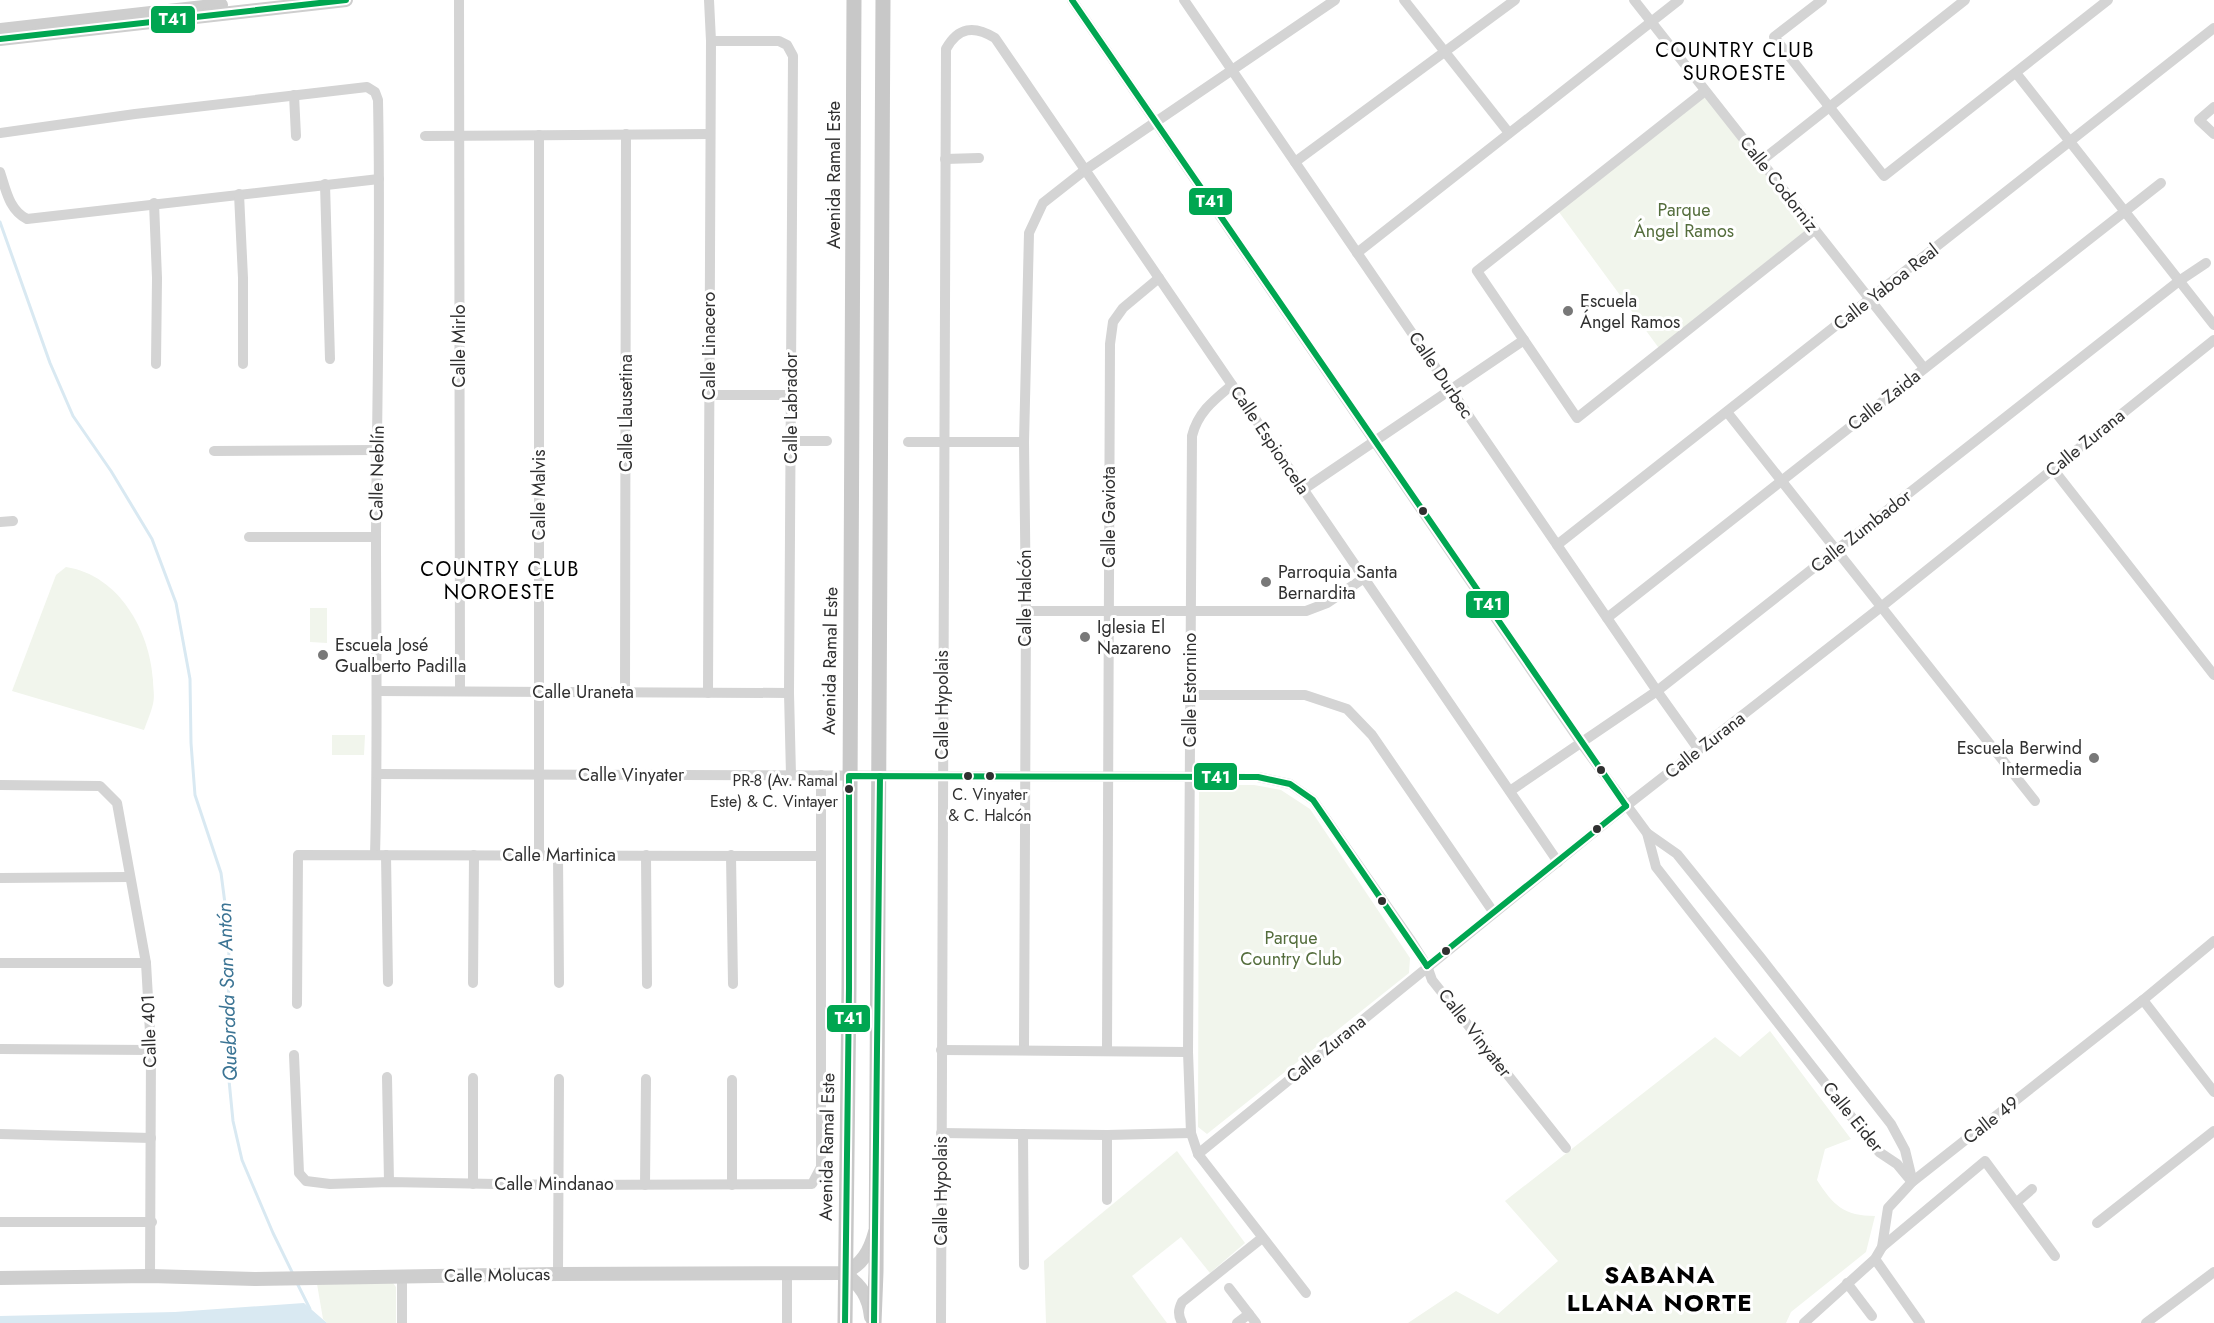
<svg xmlns="http://www.w3.org/2000/svg" width="2214" height="1323" font-family="Jost,sans-serif">
<style>
.green{fill:#f1f5ec}
.water{fill:#d9e9f2}
.lines{fill:none;stroke-linecap:round;stroke-linejoin:round}
.stream{stroke:#d9e9f2;stroke-width:3}
.street{stroke:#d4d4d4;stroke-width:10}
.secondary{stroke:#cecece;stroke-width:14}
.primary{stroke:#c8c8c8;stroke-width:15}
.bus-1-casing{stroke:#fff;stroke-width:10}
.bus-1{stroke:#00a651;stroke-width:6}
.poi-dot{fill:#787878;stroke:#fff;stroke-width:2}
.bus-dot{fill:#303030;stroke:#fff;stroke-width:2}
.labels{text-anchor:middle;stroke-width:6;stroke-linejoin:round;paint-order:stroke}
.bus-label{font-size:16px;fill:#303030;stroke:#fff;text-anchor:end}
.street-label{font-size:18px;fill:#303030;stroke:#fff}
.park-label{font-size:18px;fill:#546d3c;stroke:#fff}
.poi-label{font-size:18px;fill:#303030;stroke:#fff;text-anchor:start}
.neighbourhood-label{font-size:20px;letter-spacing:1.5px;fill:#000;stroke:#fff}
.water-label{font-size:20px;font-style:italic;fill:#3b7494;stroke:#fff}
.district-label{font-size:24px;font-weight:bold;letter-spacing:1.5px;fill:#000;stroke:#fff}
.line-badge{stroke:#fff;stroke-width:2}
.badge-label{font-size:16px;text-anchor:middle;font-weight:bold;fill:#fff}
</style>
<rect width="100%" height="100%" fill="#fff"/>
<g class="green">
<polygon points="1705,91 1814,230 1661,351 1556,208"/>
<path d="M66,567C119,575 150,631 153,680C153,688 155,696 153,704C151,713 147,721 144,730L12,691L56,575Z"/>
<polygon points="310,608 327,608 327,643 310,642"/>
<polygon points="332,735 365,735 364,755 332,755"/>
<polygon points="1199,785 1254,785 1281,790 1310,809 1410,958 1409,973 1207,1134 1198,1127"/>
<path d="M1770,1031L1851,1139L1825,1149L1817,1180C1833,1205 1844,1216 1875,1216L1866,1252L1791,1312L1786,1323H1408L1456,1291L1498,1314L1558,1261L1505,1201L1715,1037L1740,1057Z"/>
<polygon points="1177,1151 1245,1243 1210,1273 1181,1237 1132,1276 1167,1323 1046,1323 1044,1261"/>
<polygon points="393,1283 396,1287 396,1323 327,1323 323,1319 317,1284"/>
</g>
<polygon class="water" points="304,1303 327,1323 0,1323 0,1316 175,1312"/>
<g class="lines">
<g class="stream">
<polyline points="0,222 50,363 73,416 111,471 152,539 176,603 190,679 191,743 195,795 221,873 229,934 228,1070 233,1121 242,1160 273,1233 293,1274"/>
<polyline points="297,1283 310,1309"/>
</g>
<g class="street">
<polyline points="459,0 460,691"/>
<polyline points="1072,0 1581,743 1647,833 1656,867 1879,1152 1897,1164 1912,1182"/>
<polyline points="1184,0 1657,691 1699,750"/>
<polyline points="1404,0 1509,133"/>
<polyline points="1634,0 1924,368"/>
<polyline points="1822,0 1774,37 1884,176 2108,0"/>
<polyline points="711,41 779,41 787,45 793,56 789,693 791,775"/>
<polyline points="2016,73 2214,325"/>
<polyline points="1705,91 1477,271 1577,418 1814,230"/>
<polyline points="294,95 296,136"/>
<polyline points="2214,107 2199,120 2214,134"/>
<path d="M0,133L135,114L367,87L375,92L378,100C381,245 377,391 376,536C376,643 378,749 375,855"/>
<polyline points="425,136 710,134"/>
<polyline points="945,159 979,158"/>
<polyline points="1761,161 1965,0"/>
<polyline points="1295,162 1515,0"/>
<path d="M0,172C6,190 9,210 27,219L379,179"/>
<polyline points="325,184 330,359"/>
<polyline points="239,194 243,278 243,364"/>
<polyline points="154,203 157,278 156,364"/>
<polyline points="1357,253 1679,0"/>
<path d="M1232,385C1214,400 1198,412 1192,436L1188,1052L1191,1133L1198,1154L1306,1293"/>
<polyline points="709,395 791,395"/>
<polyline points="1727,412 2035,801"/>
<polyline points="791,441 827,441"/>
<polyline points="908,442 1024,442"/>
<polyline points="214,451 377,450"/>
<polyline points="2053,469 2214,675"/>
<polyline points="1304,489 1524,340"/>
<polyline points="0,522 13,521"/>
<polyline points="249,537 376,537"/>
<polyline points="1557,545 2214,28"/>
<polyline points="1026,611 1306,611 1327,603 1364,578"/>
<polyline points="1607,618 2161,183"/>
<polyline points="377,691 789,693"/>
<polyline points="625,692 626,134"/>
<polyline points="708,693 711,41 709,0"/>
<polyline points="1189,695 1305,695 1347,709 1372,735 1494,913"/>
<polyline points="377,774 1258,777 1290,784 1313,800 1410,939 1427,966 1432,980 1566,1148"/>
<polyline points="0,785 100,786 117,803 146,963 151,1050 150,1276"/>
<polyline points="1510,791 1657,691 2179,281 2206,263"/>
<polyline points="1647,833 1677,854 1761,958 1891,1124 1905,1150 1912,1179"/>
<polyline points="386,855 388,982"/>
<polyline points="539,855 539,135"/>
<polyline points="558,855 559,983"/>
<polyline points="646,855 647,984"/>
<polyline points="731,855 733,984"/>
<polyline points="0,878 130,877"/>
<polyline points="0,963 146,963"/>
<polyline points="473,983 474,855"/>
<polyline points="2143,1000 2214,1092"/>
<polyline points="297,1004 298,855 820,856"/>
<polyline points="0,1049 151,1050"/>
<polyline points="1024,1049 1026,611 1024,442 1029,233 1043,203 1085,170 1335,0"/>
<polyline points="941,1050 1188,1052"/>
<polyline points="1107,1051 1110,344 1113,322 1123,308 1159,278"/>
<polyline points="294,1055 299,1173 306,1181 330,1184 389,1182 559,1185 812,1184 821,1167 821,775"/>
<polyline points="387,1077 389,1182"/>
<polyline points="473,1078 473,1184"/>
<polyline points="732,1080 732,1185"/>
<polyline points="941,1133 1107,1135 1191,1133"/>
<polyline points="0,1134 151,1138"/>
<polyline points="1023,1134 1024,1265"/>
<polyline points="1107,1135 1107,1200"/>
<polyline points="1198,1154 1626,806 1881,607 2214,340"/>
<polyline points="645,1185 646,1079"/>
<polyline points="2017,1202 2032,1189"/>
<polyline points="0,1222 152,1222"/>
<polyline points="2097,1223 2214,1131"/>
<polyline points="1882,1247 1985,1161 2055,1256"/>
<polyline points="1875,1259 1920,1323"/>
<polyline points="558,1274 559,1079"/>
<polyline points="1847,1283 1872,1316"/>
<polyline points="1229,1288 1256,1323"/>
<polyline points="402,1323 402,1276"/>
<polyline points="787,1323 787,1275"/>
<path d="M941,1323L946,49C958,27 974,25 995,38L1558,862"/>
<path d="M1182,1323C1178,1315 1178,1310 1182,1302L1262,1238"/>
<polyline points="1237,1323 1249,1314"/>
<polyline points="1804,1323 1875,1259 1882,1247 1888,1208 1912,1182 2143,1000 2214,941"/>
<polyline points="2146,1323 2214,1272"/>
</g>
<g class="secondary">
<polyline points="0,30 221,5"/>
<polyline points="0,39 346,0"/>
<path d="M844,1273C861,1285 869,1297 871,1317"/>
<path d="M0,1278L150,1276L255,1279L558,1274L844,1273C862,1265 870,1251 875,1232"/>
</g>
<g class="primary">
<polyline points="845,1323 849,988 854,0"/>
<polyline points="874,1323 876,1272 883,0"/>
</g>
<g class="bus-1-casing">
<g id="bus-1">
<polyline points="1072,0 1626,806"/>
<polyline points="0,39 346,0"/>
<polyline points="1427,966 1626,806"/>
<polyline points="845,1323 849,988 849,776 1258,777 1290,784 1313,800 1427,966"/>
<polyline points="874,1323 880,776"/>
</g>
</g>
<use href="#bus-1" class="bus-1"/>
</g>
<g class="poi-dot">
<circle cx="1568" cy="311" r="6"/>
<circle cx="1266" cy="582" r="6"/>
<circle cx="1085" cy="637" r="6"/>
<circle cx="323" cy="655" r="6"/>
<circle cx="2094" cy="758" r="6"/>
</g>
<g class="bus-dot">
<circle cx="1423" cy="511" r="5"/>
<circle cx="1601" cy="770" r="5"/>
<circle cx="968" cy="776" r="5"/>
<circle cx="990" cy="776" r="5"/>
<circle cx="849" cy="789" r="5"/>
<circle cx="1597" cy="829" r="5"/>
<circle cx="1382" cy="901" r="5"/>
<circle cx="1446" cy="951" r="5"/>
</g>
<g class="labels">
<g class="bus-label">
<text x="838" y="786">PR-8 (Av. Ramal<tspan x="838" dy="21">Este) &amp; C. Vintayer</tspan></text>
<text x="990" y="800" text-anchor="middle">C. Vinyater<tspan x="990" dy="21">&amp; C. Halcón</tspan></text>
</g>
<g class="street-label">
<text transform="translate(834 175) rotate(-90)" y="6">Avenida Ramal Este</text>
<text transform="translate(1779 184) rotate(52)" y="6">Calle Codorniz</text>
<text transform="translate(1886 287) rotate(-38)" y="6">Calle Yaboa Real</text>
<text transform="translate(459 346) rotate(-90)" y="6">Calle Mirlo</text>
<text transform="translate(709 346) rotate(-90)" y="6">Calle Linacero</text>
<text transform="translate(1441 375) rotate(56)" y="6">Calle Durbec</text>
<text transform="translate(1884 400) rotate(-38)" y="6">Calle Zaida</text>
<text transform="translate(791 408) rotate(-90)" y="6">Calle Labrador</text>
<text transform="translate(626 413) rotate(-90)" y="6">Calle Llausetina</text>
<text transform="translate(1270 440) rotate(56)" y="6">Calle Espioncela</text>
<text transform="translate(2085 443) rotate(-39)" y="6">Calle Zurana</text>
<text transform="translate(377 473) rotate(-89)" y="6">Calle Neblín</text>
<text transform="translate(539 495) rotate(-90)" y="6">Calle Malvis</text>
<text transform="translate(1109 517) rotate(-90)" y="6">Calle Gaviota</text>
<text transform="translate(1861 531) rotate(-38)" y="6">Calle Zumbador</text>
<text transform="translate(1025 598) rotate(-90)" y="6">Calle Halcón</text>
<text transform="translate(830 661) rotate(-89)" y="6">Avenida Ramal Este</text>
<text transform="translate(1190 690) rotate(-90)" y="6">Calle Estornino</text>
<text x="583" y="698">Calle Uraneta</text>
<text transform="translate(942 705) rotate(-90)" y="6">Calle Hypolais</text>
<text transform="translate(1705 745) rotate(-38)" y="6">Calle Zurana</text>
<text x="631" y="781">Calle Vinyater</text>
<text x="559" y="861">Calle Martinica</text>
<text transform="translate(149 1031) rotate(-92)" y="6">Calle 401</text>
<text transform="translate(1475 1033) rotate(52)" y="6">Calle Vinyater</text>
<text transform="translate(1326 1049) rotate(-39)" y="6">Calle Zurana</text>
<text transform="translate(1853 1117) rotate(51)" y="6">Calle Eider</text>
<text transform="translate(1991 1120) rotate(-38)" y="6">Calle 49</text>
<text transform="translate(827 1147) rotate(-89)" y="6">Avenida Ramal Este</text>
<text x="554" y="1190">Calle Mindanao</text>
<text transform="translate(941 1191) rotate(-90)" y="6">Calle Hypolais</text>
<text transform="translate(497 1275) rotate(-1)" y="6">Calle Molucas</text>
</g>
<g class="park-label">
<text x="1684" y="216">Parque<tspan x="1684" dy="21">Ángel Ramos</tspan></text>
<text x="1291" y="944">Parque<tspan x="1291" dy="21">Country Club</tspan></text>
</g>
<g class="poi-label">
<text x="1580" y="307">Escuela<tspan x="1580" dy="21">Ángel Ramos</tspan></text>
<text x="1278" y="578">Parroquia Santa<tspan x="1278" dy="21">Bernardita</tspan></text>
<text x="1097" y="633">Iglesia El<tspan x="1097" dy="21">Nazareno</tspan></text>
<text x="335" y="651">Escuela José<tspan x="335" dy="21">Gualberto Padilla</tspan></text>
<text x="2082" y="754" text-anchor="end">Escuela Berwind<tspan x="2082" dy="21">Intermedia</tspan></text>
</g>
<g class="neighbourhood-label">
<text x="1735" y="57">COUNTRY CLUB<tspan x="1735" dy="23">SUROESTE</tspan></text>
<text x="500" y="576">COUNTRY CLUB<tspan x="500" dy="23">NOROESTE</tspan></text>
</g>
<g class="water-label">
<text transform="translate(227 992) rotate(-92)" y="7">Quebrada San Antón</text>
</g>
<g class="district-label">
<text x="1660" y="1283">SABANA<tspan x="1660" dy="28">LLANA NORTE</tspan></text>
</g>
</g>
<g class="line-badge">
<rect x="150" y="5" width="46" height="29" rx="6" fill="#00a651"/>
<rect x="1188" y="187" width="45" height="29" rx="6" fill="#00a651"/>
<rect x="1465" y="590" width="45" height="29" rx="6" fill="#00a651"/>
<rect x="1193" y="762" width="45" height="29" rx="6" fill="#00a651"/>
<rect x="826" y="1004" width="45" height="29" rx="6" fill="#00a651"/>
</g>
<g class="badge-label">
<text x="173" y="25">T41</text>
<text x="1210" y="207">T41</text>
<text x="1488" y="610">T41</text>
<text x="1216" y="783">T41</text>
<text x="849" y="1024">T41</text>
</g>
</svg>
